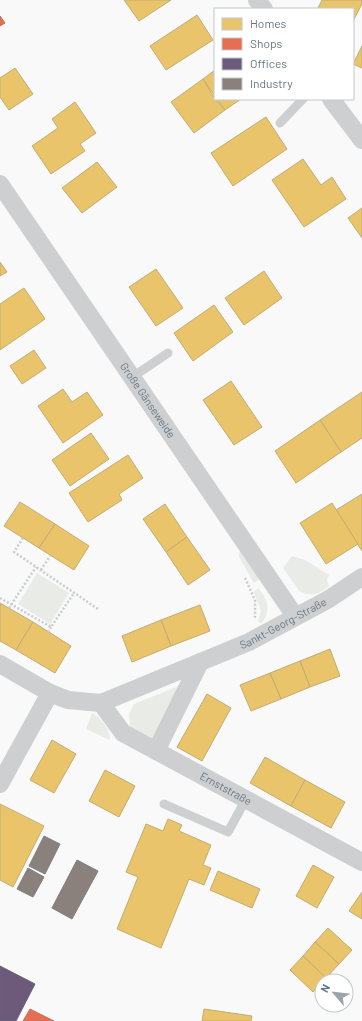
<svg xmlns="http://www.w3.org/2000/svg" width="362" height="1021" font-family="Barlow,sans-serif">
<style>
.green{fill:#e8ebe6}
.homes{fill:#e9c46a;stroke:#c1ad72}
.shops{fill:#e76f51;stroke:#c07160}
.offices{fill:#6d597a;stroke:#6b627d}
.industry{fill:#8a817c;stroke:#7f7e7e}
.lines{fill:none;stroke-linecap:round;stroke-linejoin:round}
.path{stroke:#cbcccd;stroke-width:2.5;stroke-dasharray:2 2;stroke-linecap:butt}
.lane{stroke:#cecfd0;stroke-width:9}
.street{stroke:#cecfd0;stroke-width:18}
.labels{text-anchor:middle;stroke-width:4;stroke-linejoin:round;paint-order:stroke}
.street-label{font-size:11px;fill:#657683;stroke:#fff}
</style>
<rect width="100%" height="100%" fill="#f9f9f9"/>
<g class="green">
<polygon points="242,551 260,579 254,583 239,557 239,553"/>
<path d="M292,556L305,560L329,575L327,580L329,586C319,594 312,597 300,592L283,568Z"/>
<polygon points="37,573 69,593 50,624 18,604"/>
<path d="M258,588C268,600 272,611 261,624L258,621L261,611L254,592Z"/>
<polygon points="179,686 152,743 130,727 129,714 134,704"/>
<path d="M92,713C102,719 110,729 110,740L86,729Z"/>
</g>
<g class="homes">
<polygon points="124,0 171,0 139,21"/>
<polygon points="322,0 362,0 362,4 353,21 353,9 320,9 318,8"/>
<polygon points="197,15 213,40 166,70 150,46"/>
<polygon points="362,46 362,68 353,64"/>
<polygon points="15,68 33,94 9,110 0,97 0,78"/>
<polygon points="215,70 215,96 203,79"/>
<polygon points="203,79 215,99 225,110 194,133 171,102"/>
<polygon points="217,99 241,99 225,110"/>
<polygon points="75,102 96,133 80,144 85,151 51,174 32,146 58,128 52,119"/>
<polygon points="266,117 287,149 233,186 211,153"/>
<polygon points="303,159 321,185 332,177 346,199 304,227 272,180"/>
<polygon points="97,162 117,187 82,213 62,188"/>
<polygon points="362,208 362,238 348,218"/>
<polygon points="0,262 7,272 0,276"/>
<polygon points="156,269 183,308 156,326 129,287"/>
<polygon points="264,271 282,298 244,325 225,298"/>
<polygon points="24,288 45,319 0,350 0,304"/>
<polygon points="214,305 233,332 193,361 174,333"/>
<polygon points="34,350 46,368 22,384 10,366"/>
<polygon points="231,381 262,427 234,445 203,400"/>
<polygon points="63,389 72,402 87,392 103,415 63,443 38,406"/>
<polygon points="362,392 362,438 341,452 320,420"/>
<polygon points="320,420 341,452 296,483 275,451"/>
<polygon points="91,433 109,459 70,486 52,460"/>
<polygon points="128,455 143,478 119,494 122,500 88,522 69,493"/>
<polygon points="362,494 362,551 336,510"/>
<polygon points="20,502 55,524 39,548 4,526"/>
<polygon points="332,503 358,544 326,564 300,523"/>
<polygon points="165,504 187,537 166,552 143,519"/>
<polygon points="55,524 89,546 74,570 39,548"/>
<polygon points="187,537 210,570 188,585 166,552"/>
<polygon points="0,603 33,622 16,650 0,641"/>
<polygon points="200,605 210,631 171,646 161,620"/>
<polygon points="161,620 171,646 132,662 122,636"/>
<polygon points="33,622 71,646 55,673 16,650"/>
<polygon points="330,649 340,676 310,687 300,661"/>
<polygon points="300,661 310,687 281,699 270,673"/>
<polygon points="270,673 281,699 251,711 240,685"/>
<polygon points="207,694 231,708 202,761 177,747"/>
<polygon points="52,740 76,754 54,793 30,780"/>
<polygon points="265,757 305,780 291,806 250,783"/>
<polygon points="105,770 135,786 119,817 89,801"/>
<polygon points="305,780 345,802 331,828 291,806"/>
<polygon points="0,804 44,826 13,887 0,880"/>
<polygon points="168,819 182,825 179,831 211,845 203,865 211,868 204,885 189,879 161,948 117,929 138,877 126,872 146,824 163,831"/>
<polygon points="313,865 334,877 317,908 296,896"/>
<polygon points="218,871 260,889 252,908 210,890"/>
<polygon points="362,892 362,919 349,911"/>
<polygon points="328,928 352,950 339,964 315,942"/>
<polygon points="315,942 339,964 326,978 303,956"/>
<polygon points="303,956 326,978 313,992 290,970"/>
<polygon points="204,1009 252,1016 251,1021 202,1021"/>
</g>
<g class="shops">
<polygon points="0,16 5,23 0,26"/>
<polygon points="30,1009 54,1021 23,1021"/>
</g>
<polygon class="offices" points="0,966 35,984 16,1021 0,1021"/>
<g class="industry">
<polygon points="44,836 60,844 45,874 29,866"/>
<polygon points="77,860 98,871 72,919 52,908"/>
<polygon points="28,868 44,877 33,897 17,889"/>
</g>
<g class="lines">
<g class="path">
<polyline points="23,538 14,552 98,609"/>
<polyline points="41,570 50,556"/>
<polyline points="245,578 255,600 255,619"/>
<polyline points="0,598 51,627 74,593"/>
<polyline points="9,608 36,567"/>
<polyline points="48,632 51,627"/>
</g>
<g class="lane">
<polyline points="280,123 303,99"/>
<polyline points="131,378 168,353"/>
<polyline points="164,804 228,832 246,799"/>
</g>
<g class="street">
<polyline points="257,0 264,9"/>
<polyline points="331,99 362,140"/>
<path id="s1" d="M0,184L295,616"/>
<path id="s2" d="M0,664L50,693L68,700L101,703L249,642L329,599L362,577"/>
<path id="s3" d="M101,703L123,733L362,862"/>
<polyline points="156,751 200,662"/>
<polyline points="0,784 50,693"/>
</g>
</g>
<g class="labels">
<g class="street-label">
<text dy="4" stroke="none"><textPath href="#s1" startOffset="262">Große Gänseweide</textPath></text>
<text dy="4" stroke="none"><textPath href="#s2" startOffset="309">Sankt-Georg-Straße</textPath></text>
<text dy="4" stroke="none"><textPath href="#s3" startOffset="154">Ernststraße</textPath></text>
</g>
</g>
<rect x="214" y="8" width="140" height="92" fill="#ffffff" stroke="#c1c8cd"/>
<rect x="222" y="18" width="20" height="12" fill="#e9c46a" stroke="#c1c8cd"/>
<text x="250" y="28" font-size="12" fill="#657683">Homes</text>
<rect x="222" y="38" width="20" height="12" fill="#e76f51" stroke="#c1c8cd"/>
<text x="250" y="48" font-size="12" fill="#657683">Shops</text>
<rect x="222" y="58" width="20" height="12" fill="#6d597a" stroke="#c1c8cd"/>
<text x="250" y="68" font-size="12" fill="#657683">Offices</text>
<rect x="222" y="78" width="20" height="12" fill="#8a817c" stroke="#c1c8cd"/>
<text x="250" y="88" font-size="12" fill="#657683">Industry</text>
<g transform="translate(334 993) rotate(298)"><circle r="19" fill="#ffffff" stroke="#c1c8cd"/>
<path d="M0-3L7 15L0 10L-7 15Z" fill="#99a4ac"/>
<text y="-6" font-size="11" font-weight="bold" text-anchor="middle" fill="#657683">N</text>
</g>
</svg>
